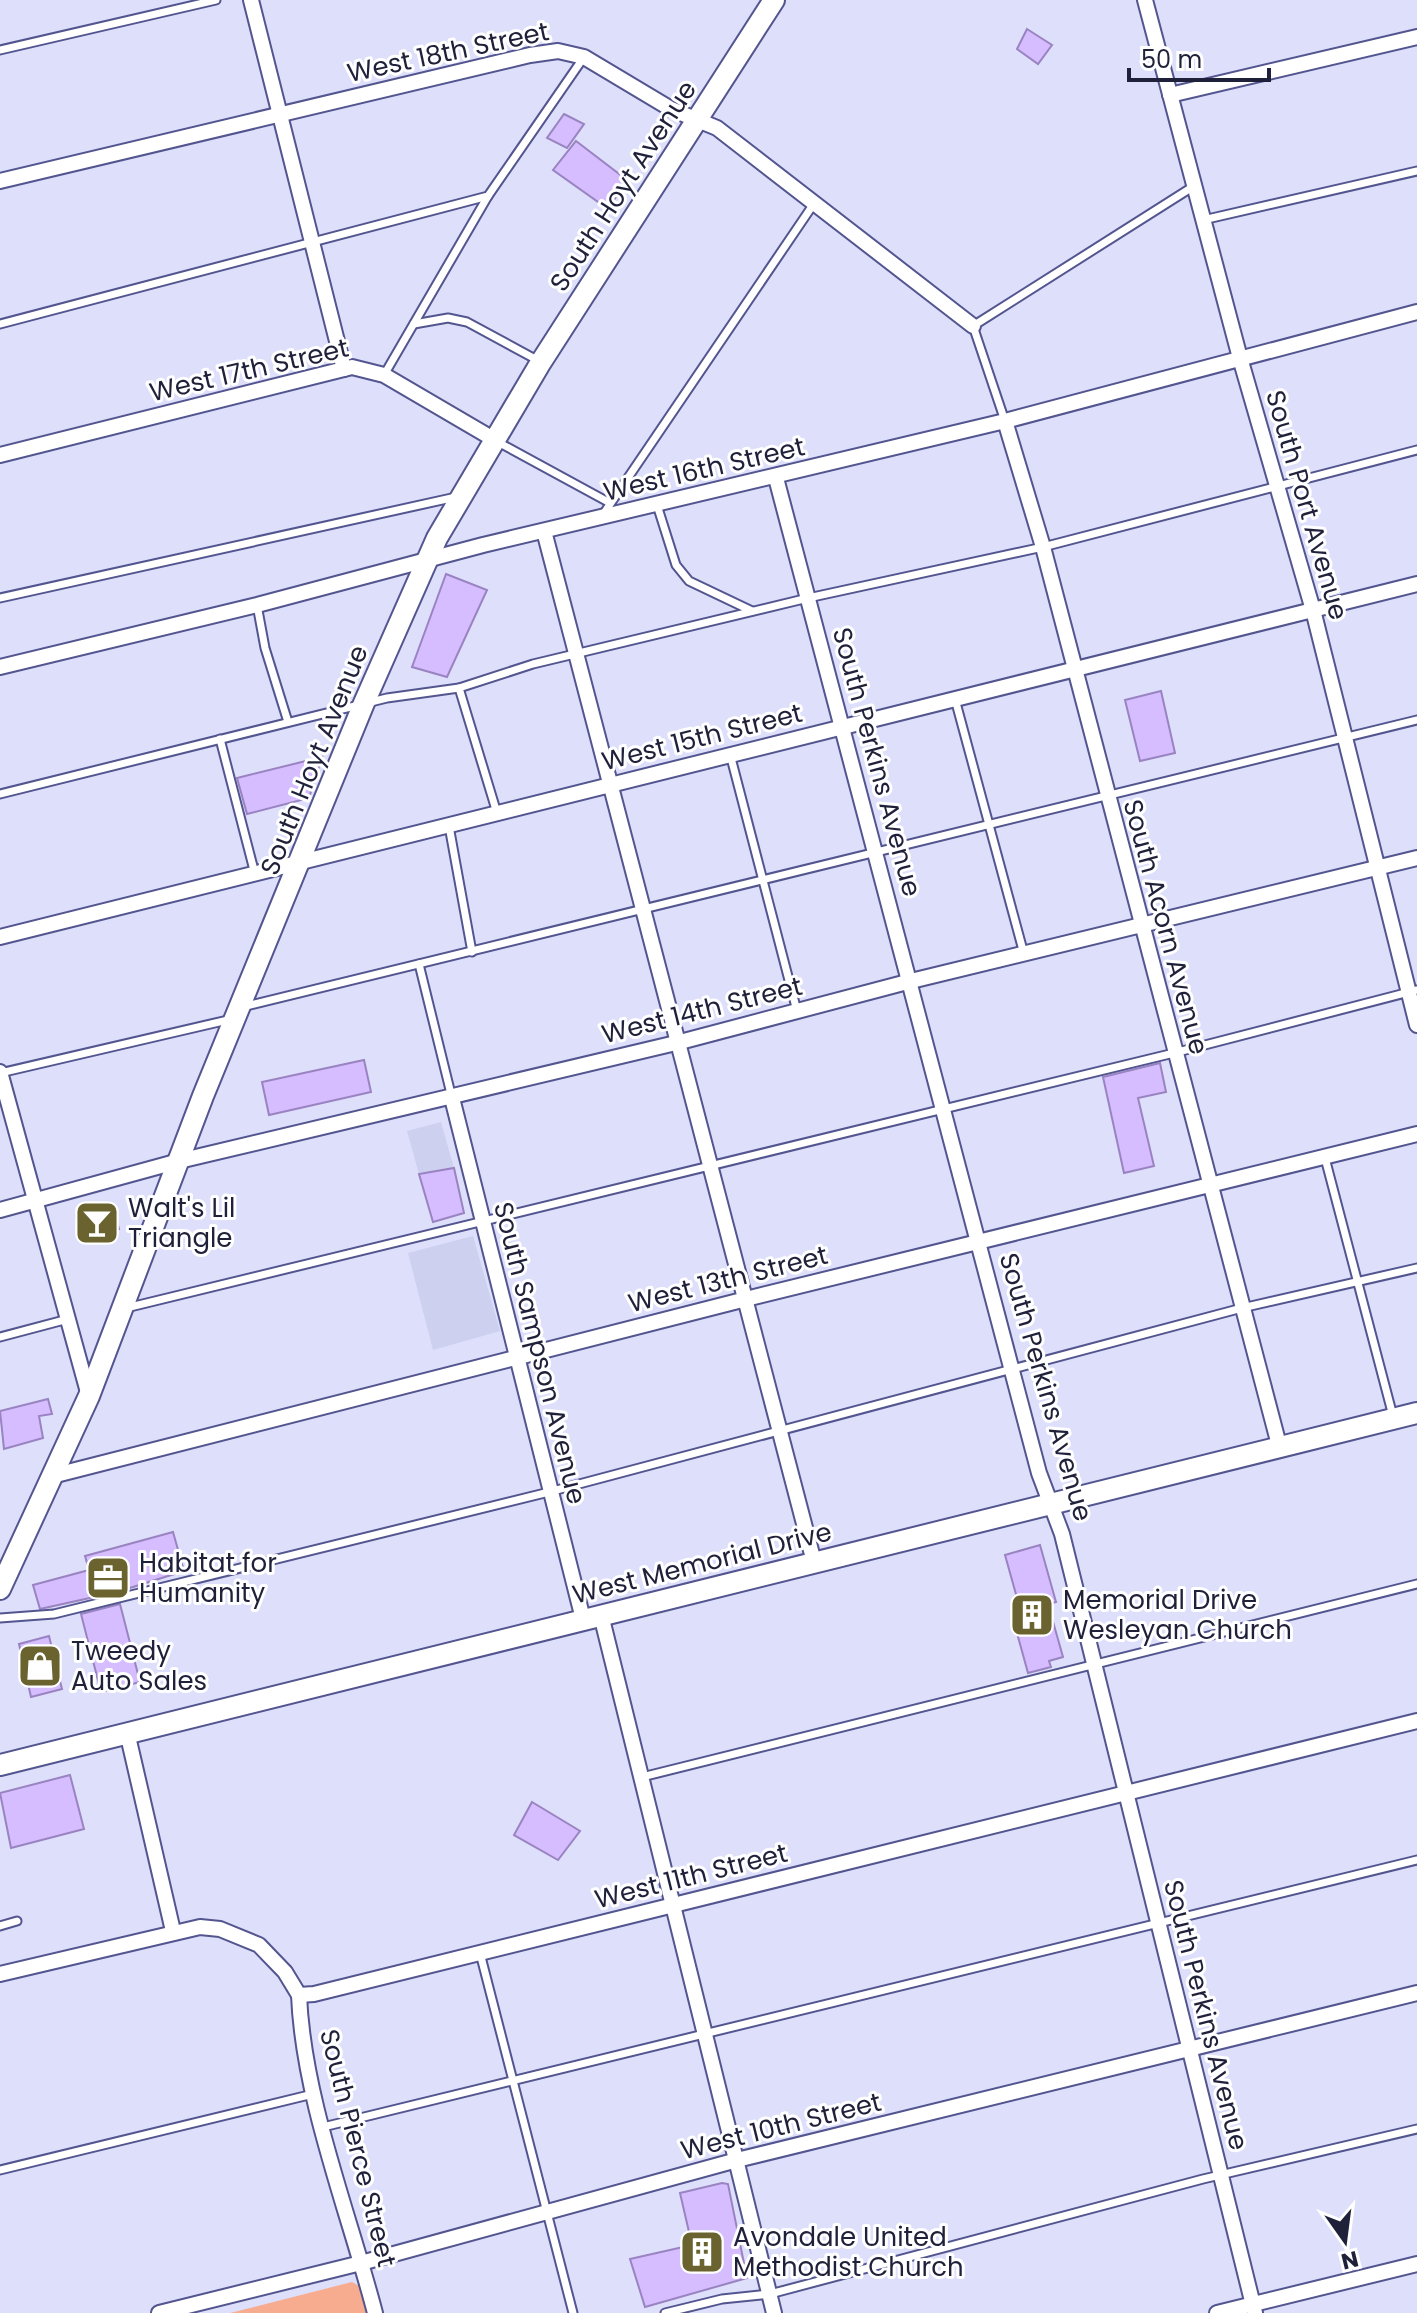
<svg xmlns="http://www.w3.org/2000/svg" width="1417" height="2313" font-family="Poppins,sans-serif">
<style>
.built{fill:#cdd0ee}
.green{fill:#f7ac90}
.building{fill:#d5bdff;stroke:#9a83c1;stroke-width:2}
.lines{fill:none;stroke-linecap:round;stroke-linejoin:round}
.service-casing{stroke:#53558f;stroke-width:11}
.minor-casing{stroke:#53558f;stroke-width:18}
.secondary-casing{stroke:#53558f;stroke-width:24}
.service{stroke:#fff;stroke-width:7}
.minor{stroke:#fff;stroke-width:14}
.secondary{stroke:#fff;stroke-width:20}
.labels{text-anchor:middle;stroke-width:6;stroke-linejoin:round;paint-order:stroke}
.street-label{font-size:26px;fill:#1f2039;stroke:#fff}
.poi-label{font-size:26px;fill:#1f2039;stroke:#fff;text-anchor:start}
</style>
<rect width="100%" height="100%" fill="#dddffb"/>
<g class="built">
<polygon points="441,1122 454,1168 419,1174 407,1131"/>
<polygon points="473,1236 500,1331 433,1350 408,1253"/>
</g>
<polygon class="green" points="352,2282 359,2286 366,2313 230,2313"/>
<g class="building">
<polygon points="1027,29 1052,45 1038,64 1017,49"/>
<polygon points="564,114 584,124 567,148 547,138"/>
<polygon points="576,141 627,180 608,209 553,170"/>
<polygon points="446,574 487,590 447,677 412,667"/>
<polygon points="1161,691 1175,753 1140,761 1125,700"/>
<polygon points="322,757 309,798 247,814 237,778"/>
<polygon points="364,1060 371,1092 269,1115 262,1082"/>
<polygon points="1160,1063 1166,1092 1138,1098 1154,1166 1124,1173 1103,1077"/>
<polygon points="454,1168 464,1213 433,1222 419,1174"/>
<polygon points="113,1206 119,1229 82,1239 76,1216"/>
<polygon points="48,1399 52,1414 39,1416 43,1438 4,1449 0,1411"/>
<polygon points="173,1532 184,1571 117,1592 40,1609 33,1585 89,1570 85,1556"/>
<polygon points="1040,1545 1056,1602 1048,1604 1063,1657 1049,1661 1051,1667 1028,1673 1017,1633 1026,1630 1005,1555"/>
<polygon points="120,1604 140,1682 101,1692 81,1614"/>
<polygon points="49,1636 62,1689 31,1697 19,1644"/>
<polygon points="70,1775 84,1829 11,1848 0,1793"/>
<polygon points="532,1802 580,1831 558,1860 514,1835"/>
<polygon points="722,2183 728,2184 747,2278 645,2307 630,2259 692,2245 680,2193"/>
</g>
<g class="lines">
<g class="service-casing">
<g id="service">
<polyline points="0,50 216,0"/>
<polyline points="1203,220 1417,171"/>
<polyline points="0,324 488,196 584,57"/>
<polyline points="414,324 448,318 467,322 539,361"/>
<polyline points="384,375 488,196"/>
<polyline points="1005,421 973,326 1194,186"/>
<polyline points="496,441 610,503"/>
<polyline points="657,505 676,565 689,581 752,611"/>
<polyline points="602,516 815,202"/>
<polyline points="0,598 456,497"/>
<polyline points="257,605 265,648 288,722"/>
<polyline points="459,688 497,813"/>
<polyline points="955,699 1024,954"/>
<polyline points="220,739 255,874"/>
<polyline points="730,754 797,1011"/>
<polyline points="0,794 387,698 459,688 533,664 808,598 1043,547 1417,450"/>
<polyline points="449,826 472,952"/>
<polyline points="419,964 452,1098"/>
<polyline points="242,1007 1417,720"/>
<polyline points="0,1073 232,1019"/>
<polyline points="1325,1158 1393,1416"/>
<polyline points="126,1308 1174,1053 1417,990"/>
<polyline points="0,1337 68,1319"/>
<polyline points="0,1618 54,1614 549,1492 1242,1308 1417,1268"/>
<polyline points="642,1777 1417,1584"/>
<polyline points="0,1926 17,1921"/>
<polyline points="480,1953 573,2313"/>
<polyline points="323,2127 1417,1860"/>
<polyline points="0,2170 313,2094"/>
<polyline points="665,2313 722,2299 770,2294 1203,2179 1417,2129"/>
</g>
</g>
<g class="minor-casing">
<g id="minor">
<polyline points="251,0 344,369"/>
<polyline points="1145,0 1240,358 1313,610 1417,1025"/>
<polyline points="1170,95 1417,37"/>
<polyline points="0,181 530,55 558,51 584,57 671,109 717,128 973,326"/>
<polyline points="1005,421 1043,547 1279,1445"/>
<polyline points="0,455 352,367 384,375 495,440"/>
<polyline points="776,478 1039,1473 1062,1534 1255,2313"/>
<polyline points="544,531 814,1562"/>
<polyline points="0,667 257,605 483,545 1005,421 1417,312"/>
<polyline points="0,937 1417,584"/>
<polyline points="0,1072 89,1396"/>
<polyline points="452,1098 583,1619"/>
<polyline points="0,1210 179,1161 680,1042 911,981 1417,858"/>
<polyline points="52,1476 746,1299 1417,1134"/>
<polyline points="601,1615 774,2313"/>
<polyline points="127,1732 173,1931"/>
<polyline points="0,1974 200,1927 220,1929 259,1945 285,1972 299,1995 314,1994 1417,1721"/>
<path d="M299,1995C303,2098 349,2213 375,2313"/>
<polyline points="159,2313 361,2263 737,2160 1417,1993"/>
<polyline points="1217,2313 1417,2264"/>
</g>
</g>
<g class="secondary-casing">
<g id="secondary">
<polyline points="0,1589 89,1396 203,1096 364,703 437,538 541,362 774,0"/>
<polyline points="0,1765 1417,1413"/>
</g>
</g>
<use href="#service" class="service"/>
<use href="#minor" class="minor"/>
<use href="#secondary" class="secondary"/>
</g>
<defs>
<g id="bar-square" transform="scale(2.3)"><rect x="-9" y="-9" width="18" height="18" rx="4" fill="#6a632f" stroke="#fff"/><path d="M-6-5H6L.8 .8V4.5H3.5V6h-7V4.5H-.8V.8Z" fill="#fff"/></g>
<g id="office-square" transform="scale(2.3)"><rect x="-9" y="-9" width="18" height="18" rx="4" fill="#6a632f" stroke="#fff"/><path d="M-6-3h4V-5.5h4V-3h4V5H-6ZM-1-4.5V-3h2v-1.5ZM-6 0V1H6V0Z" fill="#fff"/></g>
<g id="building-square" transform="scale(2.3)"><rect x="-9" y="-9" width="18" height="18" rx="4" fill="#6a632f" stroke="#fff"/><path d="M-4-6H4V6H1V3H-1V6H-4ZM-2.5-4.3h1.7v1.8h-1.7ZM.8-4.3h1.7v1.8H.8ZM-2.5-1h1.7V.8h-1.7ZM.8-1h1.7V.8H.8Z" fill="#fff"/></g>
<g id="shop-square" transform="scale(2.3)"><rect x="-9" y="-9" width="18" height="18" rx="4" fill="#6a632f" stroke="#fff"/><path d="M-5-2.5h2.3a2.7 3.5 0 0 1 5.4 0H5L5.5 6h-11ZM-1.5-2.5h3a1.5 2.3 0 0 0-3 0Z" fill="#fff"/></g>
</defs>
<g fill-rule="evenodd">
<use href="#bar-square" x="97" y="1223"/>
<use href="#office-square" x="108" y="1578"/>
<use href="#building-square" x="1032" y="1615"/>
<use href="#shop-square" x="40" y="1666"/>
<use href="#building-square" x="702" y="2252"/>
</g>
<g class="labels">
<g class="street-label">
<text transform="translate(448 52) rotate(-12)" y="9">West 18th Street</text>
<text transform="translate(623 186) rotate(-57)" y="9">South Hoyt Avenue</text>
<text transform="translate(249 370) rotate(-13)" y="9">West 17th Street</text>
<text transform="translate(704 469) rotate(-13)" y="9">West 16th Street</text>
<text transform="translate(1307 505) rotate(74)" y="9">South Port Avenue</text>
<text transform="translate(702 737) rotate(-14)" y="9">West 15th Street</text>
<text transform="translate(314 760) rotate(-68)" y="9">South Hoyt Avenue</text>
<text transform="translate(877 762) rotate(75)" y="9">South Perkins Avenue</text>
<text transform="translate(1166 927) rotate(75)" y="9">South Acorn Avenue</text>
<text transform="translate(702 1010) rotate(-14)" y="9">West 14th Street</text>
<text transform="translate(728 1279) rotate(-14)" y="9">West 13th Street</text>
<text transform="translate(540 1353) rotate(76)" y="9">South Sampson Avenue</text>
<text transform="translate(1046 1387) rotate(74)" y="9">South Perkins Avenue</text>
<text transform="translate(702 1563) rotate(-14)" y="9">West Memorial Drive</text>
<text transform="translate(691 1876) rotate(-14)" y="9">West 11th Street</text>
<text transform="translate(1206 2015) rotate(76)" y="9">South Perkins Avenue</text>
<text transform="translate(781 2126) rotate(-14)" y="9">West 10th Street</text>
<text transform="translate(358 2148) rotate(76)" y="9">South Pierce Street</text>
</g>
<g class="poi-label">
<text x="128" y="1217">Walt's Lil<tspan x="128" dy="30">Triangle</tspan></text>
<text x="139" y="1572">Habitat for<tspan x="139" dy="30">Humanity</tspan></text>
<text x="1063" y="1609">Memorial Drive<tspan x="1063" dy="30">Wesleyan Church</tspan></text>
<text x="71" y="1660">Tweedy<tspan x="71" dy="30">Auto Sales</tspan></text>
<text x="733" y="2246">Avondale United<tspan x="733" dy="30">Methodist Church</tspan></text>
</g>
</g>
<g transform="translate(1345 2241) rotate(166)" stroke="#ffffff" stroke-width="6" paint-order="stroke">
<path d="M0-6L14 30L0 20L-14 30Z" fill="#1f2039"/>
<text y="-12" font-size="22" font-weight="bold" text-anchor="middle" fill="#1f2039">N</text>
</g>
<path d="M1129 68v12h140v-12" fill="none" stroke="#1f2039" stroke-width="4"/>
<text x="1141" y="68" font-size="24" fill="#1f2039" stroke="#ffffff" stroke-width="6" paint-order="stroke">50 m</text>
</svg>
